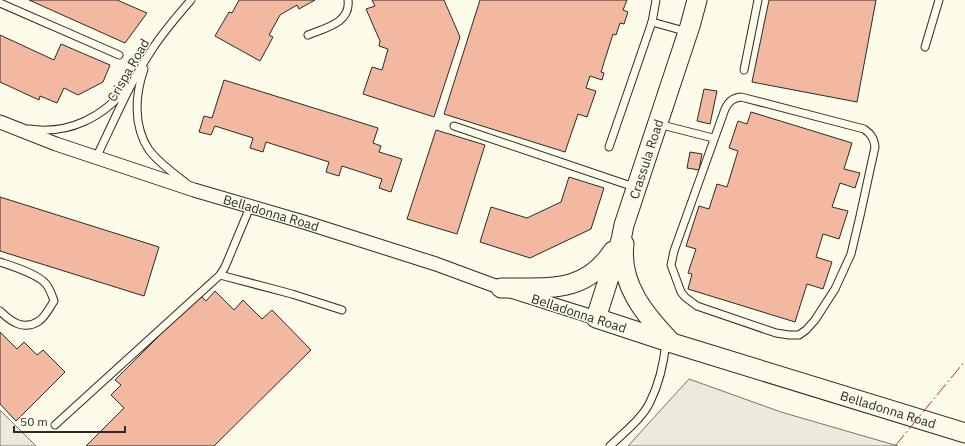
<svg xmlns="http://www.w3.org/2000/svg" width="965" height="446" font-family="'IBM Plex Sans',sans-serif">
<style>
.green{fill:#ecebdb;stroke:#74746e}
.building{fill:#f2b8a0;stroke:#2b2b2b}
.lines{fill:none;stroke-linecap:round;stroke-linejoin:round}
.lane-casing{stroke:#2b2b2b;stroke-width:9}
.street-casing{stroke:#2b2b2b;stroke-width:15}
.secondary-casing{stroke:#2b2b2b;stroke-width:21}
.lane{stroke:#fdfbea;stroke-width:7}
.street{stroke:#fdfbea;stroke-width:13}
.secondary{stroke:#fdfbea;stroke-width:19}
.power{stroke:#c62828;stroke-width:1;stroke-dasharray:14 3 2 3;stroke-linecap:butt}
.labels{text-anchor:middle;stroke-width:3;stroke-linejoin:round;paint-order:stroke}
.street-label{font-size:13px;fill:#2b2b2b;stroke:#fdfbea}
</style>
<rect width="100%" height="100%" fill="#fdfbea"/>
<g class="green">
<polygon points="689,379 781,412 898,446 628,446"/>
<polygon points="0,410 36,446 0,446"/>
</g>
<g class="building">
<polygon points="29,0 117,0 147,13 125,43"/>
<polygon points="239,0 315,0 299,9 297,5 280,15 269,35 273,37 260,61 215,36 229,12 232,13"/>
<polygon points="372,0 444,0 460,37 434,117 363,94 372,67 382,70 388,49 379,46 380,41 366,9 375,6"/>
<polygon points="480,0 627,0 623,10 628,12 624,24 620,23 616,35 613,34 601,72 604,73 602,80 590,76 586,88 596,91 587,117 578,114 565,152 444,114"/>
<polygon points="769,0 876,0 857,102 752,82"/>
<polygon points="0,35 54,60 61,44 110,65 103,82 78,95 64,88 57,103 40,96 39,100 0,82"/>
<polygon points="224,80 378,128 373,143 381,146 379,152 402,159 391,192 379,188 382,179 342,166 339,176 326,172 329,162 266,142 263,152 250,148 253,138 215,126 211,135 199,132 204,116 212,118"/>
<polygon points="704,89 717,91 710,124 697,121"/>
<polygon points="751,112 852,143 844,169 860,173 855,188 840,183 832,207 848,211 839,239 823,234 816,257 832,262 823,289 807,284 795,322 688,289 692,274 688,273 696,249 686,246 699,206 709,209 717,184 727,187 738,151 729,148 738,121 747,124"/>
<polygon points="436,130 485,145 457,234 407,219"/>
<polygon points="690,152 702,154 699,170 687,168"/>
<polygon points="569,177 604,188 591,229 530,258 480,242 491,207 527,218 561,202"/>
<polygon points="0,197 159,247 144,296 0,251"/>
<polygon points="215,291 234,310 243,300 262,319 272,310 311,350 214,446 86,446 124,408 111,395 121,385 115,380 200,295 206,301"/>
<polygon points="0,332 17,349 24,342 37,355 43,350 65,372 16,421 0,404"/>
</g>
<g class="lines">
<g class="lane-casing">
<g id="lane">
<polyline points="656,0 652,22 688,32"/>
<polyline points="0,3 119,55"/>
<path d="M308,35C325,28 351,23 348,0"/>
<polyline points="925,47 939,0"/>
<path d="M144,69C135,95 133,126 149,150C159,163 173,173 186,183"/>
<polyline points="744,70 758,0"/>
<path d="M741,97L864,129C871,134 874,138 875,147L860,216L851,254L835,289L815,320L806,330L799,335H789L776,333L697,306L685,297L681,292L671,265L674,251L725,109C729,101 733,98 741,97Z"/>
<polyline points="658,124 713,138"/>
<polyline points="454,126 637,188"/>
<path d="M29,129C69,135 104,117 128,86"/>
<polyline points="609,147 652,22"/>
<path d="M96,158C114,121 130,82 153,48C164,31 178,15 191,0"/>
<path d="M0,262C12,266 38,274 46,284C50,289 52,295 54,301C50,307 45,317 39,321C24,331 11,322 0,311"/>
<polyline points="220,275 292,294 342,310"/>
<polyline points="55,425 220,275 225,267 250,207"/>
<path d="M610,446C623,433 642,419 650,402C659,384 664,362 666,342"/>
</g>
</g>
<g class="street-casing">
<g id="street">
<path id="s1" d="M0,122L56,144L194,190L307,223L436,264L501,288L596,318"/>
</g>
</g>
<g class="secondary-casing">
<g id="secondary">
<path id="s2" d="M697,0L690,26L624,225L621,240L596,318L672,343L965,433"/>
<path d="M624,244C619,284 645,315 671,342"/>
<path d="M501,288C547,287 584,295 613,251"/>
</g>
</g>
<use href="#lane" class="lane"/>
<use href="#street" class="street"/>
<use href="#secondary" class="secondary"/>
<polyline class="power" points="895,446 965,361"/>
</g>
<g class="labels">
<g class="street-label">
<text transform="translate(128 70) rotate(-60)" y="5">Crispa Road</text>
<text transform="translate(646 159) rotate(-72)" y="5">Crassula Road</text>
<text dy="5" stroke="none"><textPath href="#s1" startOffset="286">Belladonna Road</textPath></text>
<text transform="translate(579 313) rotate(18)" y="5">Belladonna Road</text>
<text dy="5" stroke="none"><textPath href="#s2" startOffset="640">Belladonna Road</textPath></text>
</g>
</g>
<path d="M14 426v6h111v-6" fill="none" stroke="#2b2b2b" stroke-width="2"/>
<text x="20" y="426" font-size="12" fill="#2b2b2b" stroke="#fdfbea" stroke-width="3" paint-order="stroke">50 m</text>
</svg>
